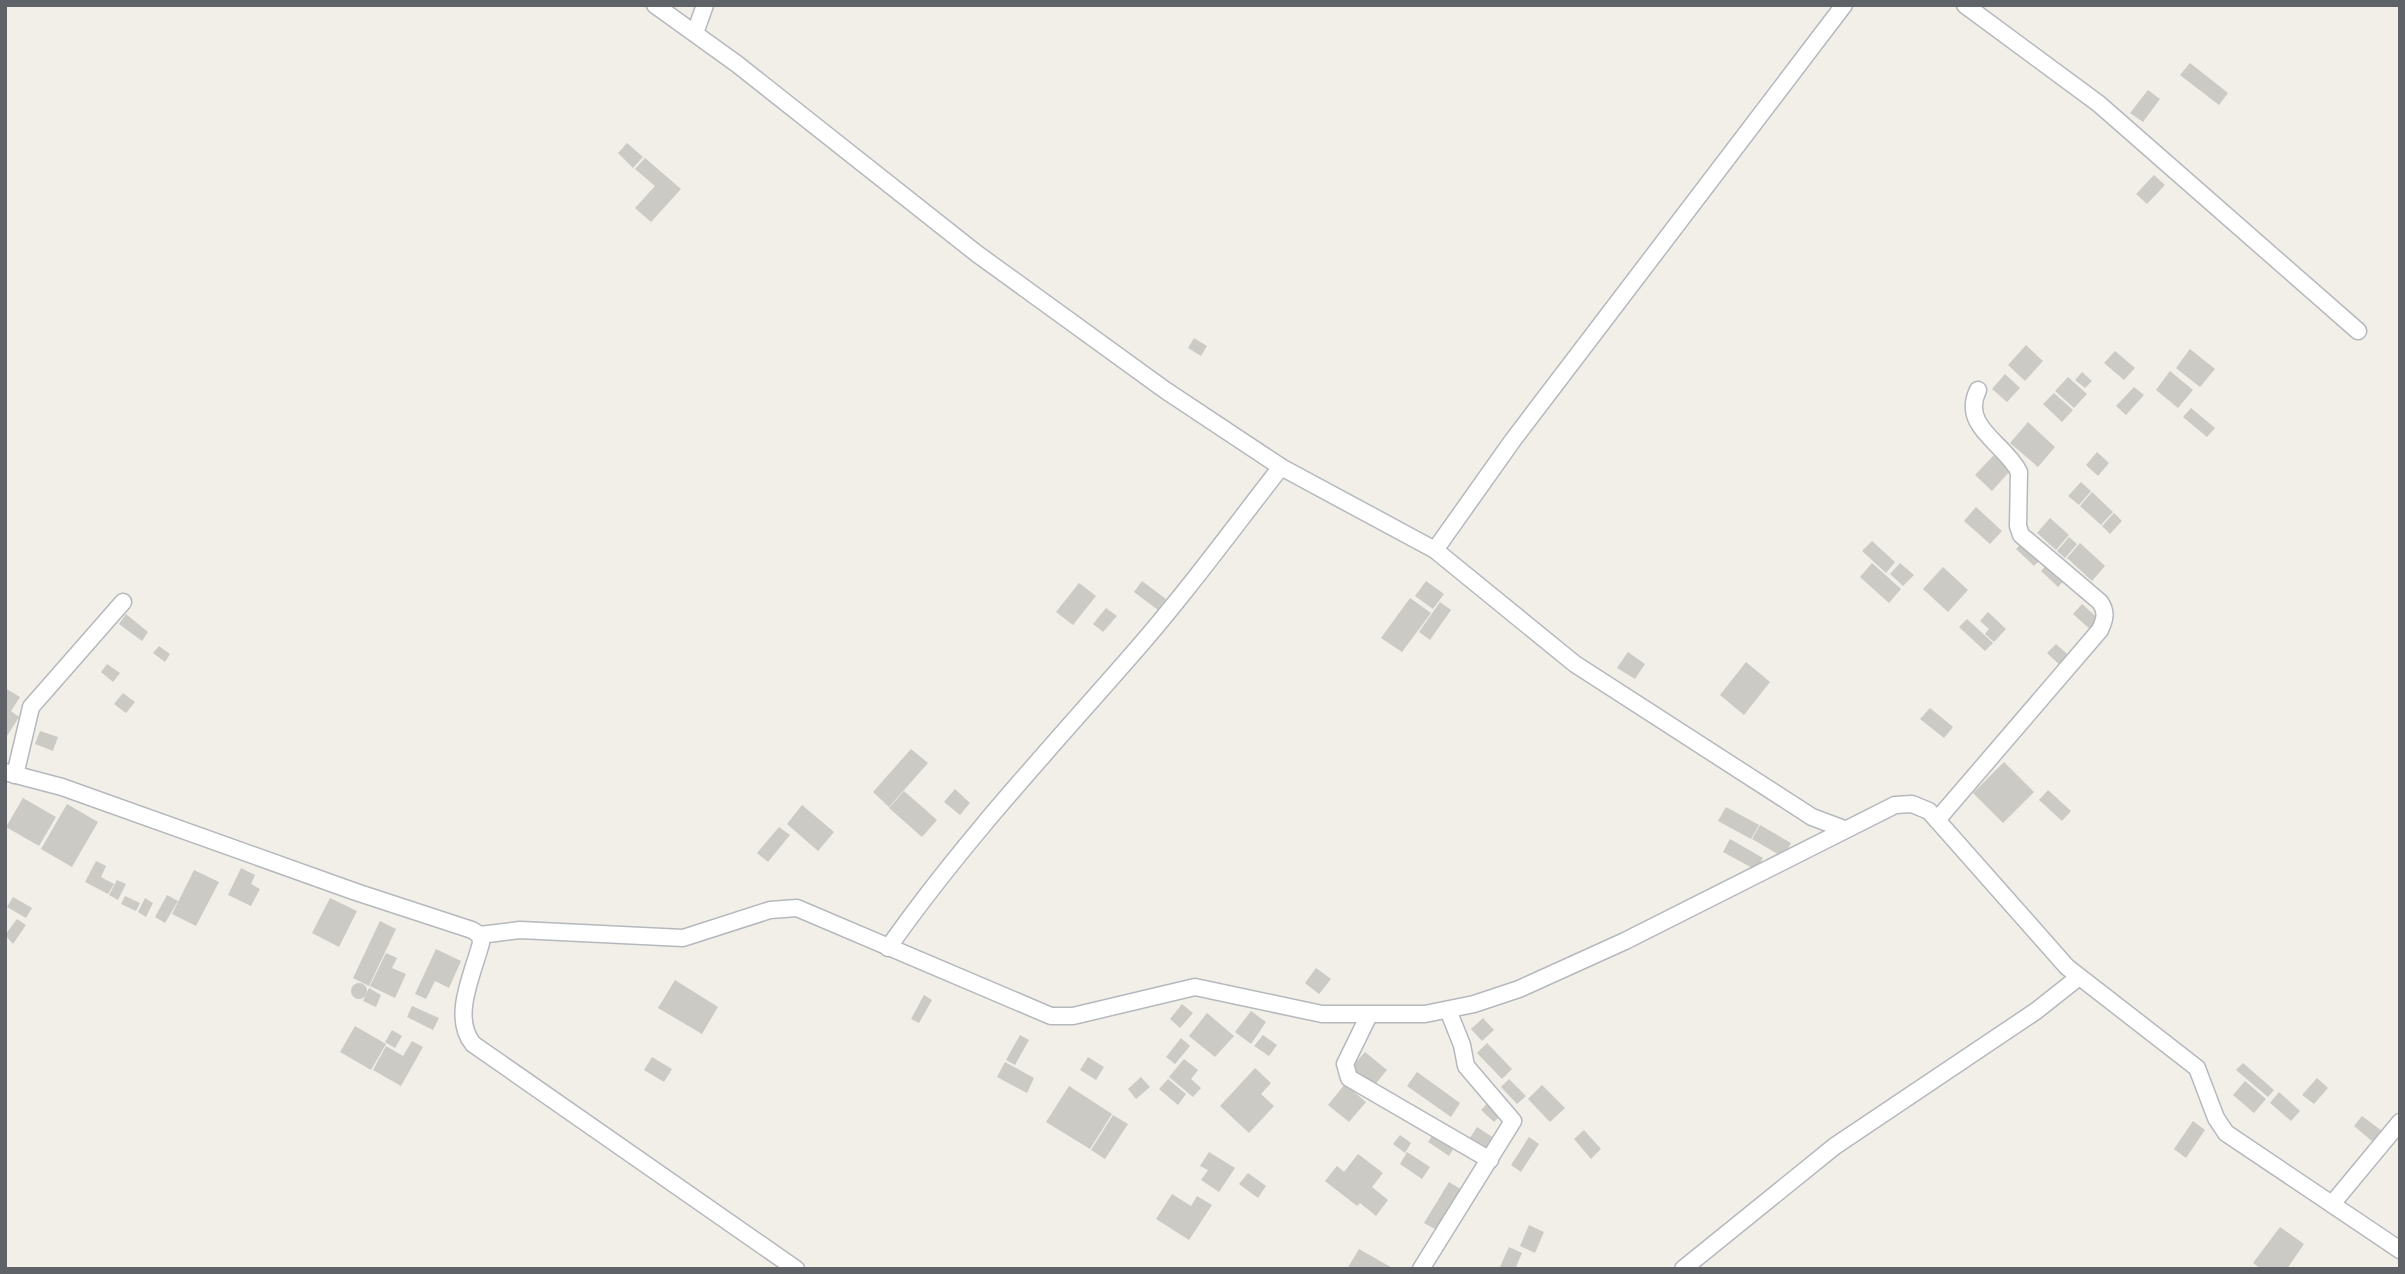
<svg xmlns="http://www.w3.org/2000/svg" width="2405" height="1274" font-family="Lato,sans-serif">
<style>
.building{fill:#cccac5}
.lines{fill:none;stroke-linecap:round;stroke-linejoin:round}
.minor-casing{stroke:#b5b8bc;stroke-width:19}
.minor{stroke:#fff;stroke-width:16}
</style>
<rect width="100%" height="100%" fill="#f1efe8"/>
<g class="building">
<polygon points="2190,63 2228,93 2219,105 2180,75"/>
<polygon points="2148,90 2160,99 2143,122 2130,113"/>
<polygon points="627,143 643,157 633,168 618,153"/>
<polygon points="645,158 681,189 651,222 635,208 655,186 635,169"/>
<polygon points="2154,175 2165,185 2147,204 2136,194"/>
<polygon points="1194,338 1207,346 1201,356 1188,348"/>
<polygon points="2026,345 2043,361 2025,381 2008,365"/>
<polygon points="2190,349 2215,369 2200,387 2176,368"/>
<polygon points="2115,351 2135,368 2124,380 2104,363"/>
<polygon points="2170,371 2193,390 2178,408 2156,390"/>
<polygon points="2082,372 2092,381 2085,388 2075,380"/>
<polygon points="2005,374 2020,388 2007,402 1992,389"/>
<polygon points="2068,377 2087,394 2074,408 2055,391"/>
<polygon points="2134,387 2144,395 2126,415 2116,406"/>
<polygon points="2054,393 2073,410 2062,422 2043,404"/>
<polygon points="2191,408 2215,428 2207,437 2183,417"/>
<polygon points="2028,422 2055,447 2038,467 2010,443"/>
<polygon points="2097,452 2109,463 2098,476 2086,465"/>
<polygon points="1994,455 2011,470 1992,491 1975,475"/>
<polygon points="2081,482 2091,491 2079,505 2068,496"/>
<polygon points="2092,492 2113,512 2101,525 2080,506"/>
<polygon points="1976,507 2002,531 1990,544 1964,521"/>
<polygon points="2114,513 2122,521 2110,534 2102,526"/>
<polygon points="2050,518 2069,535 2056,550 2037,533"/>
<polygon points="2069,537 2077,544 2065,558 2057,551"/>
<polygon points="1872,541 1895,562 1886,573 1862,551"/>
<polygon points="2024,541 2042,558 2034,566 2016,549"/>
<polygon points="2080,543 2105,566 2092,581 2067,558"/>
<polygon points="2050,561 2067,577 2058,587 2041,571"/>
<polygon points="1872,563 1901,589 1889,603 1860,577"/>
<polygon points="1900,563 1914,575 1903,586 1890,574"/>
<polygon points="1943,567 1968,590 1948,612 1923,589"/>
<polygon points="1142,581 1166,599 1158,610 1134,592"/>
<polygon points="1426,581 1444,594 1433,609 1415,596"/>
<polygon points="1079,583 1096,596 1073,625 1056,612"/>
<polygon points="1410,598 1431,613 1402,652 1381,638"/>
<polygon points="1440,602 1451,610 1430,640 1419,632"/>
<polygon points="2082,604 2102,622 2093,632 2073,614"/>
<polygon points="1106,608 1117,616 1103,632 1093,624"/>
<polygon points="1988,612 2006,629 1994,642 1985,634 1989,629 1980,621"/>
<polygon points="126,614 148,632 142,641 119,624"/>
<polygon points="1967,619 1993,643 1985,651 1959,627"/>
<polygon points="2056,644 2073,659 2064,669 2047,653"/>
<polygon points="159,646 170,654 165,662 153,653"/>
<polygon points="1628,652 1645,664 1635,679 1617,668"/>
<polygon points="1746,662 1770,682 1744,715 1720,695"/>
<polygon points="107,664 120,673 113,682 101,672"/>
<polygon points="5,688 20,697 11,711 19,717 5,739"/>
<polygon points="123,693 135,702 126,713 114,704"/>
<polygon points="1930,708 1953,727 1944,738 1920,719"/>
<polygon points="40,731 58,737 53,751 35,744"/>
<polygon points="911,749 928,763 889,807 873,792"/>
<polygon points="2004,762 2034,792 2003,823 1973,793"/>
<polygon points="955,789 970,803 960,815 944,802"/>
<polygon points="2048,790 2071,811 2062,821 2039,800"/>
<polygon points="904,791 937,820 922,837 889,808"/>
<polygon points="23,798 56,817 39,846 6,827"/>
<polygon points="67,804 98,822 72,867 41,849"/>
<polygon points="802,805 834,832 818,851 787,824"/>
<polygon points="1726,807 1759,825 1751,839 1718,821"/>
<polygon points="1760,825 1791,843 1783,857 1752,839"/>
<polygon points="779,827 790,835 768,862 757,853"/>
<polygon points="1730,839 1763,858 1756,870 1723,852"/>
<polygon points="96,861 106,866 101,877 114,884 108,894 85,882"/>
<polygon points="241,868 255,875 251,884 260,889 251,906 228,895"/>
<polygon points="194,870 219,882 196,926 172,914"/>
<polygon points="117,880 126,884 118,900 109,895"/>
<polygon points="167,895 178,901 165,923 155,917"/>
<polygon points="125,896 140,903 136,911 121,904"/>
<polygon points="13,897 32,908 26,918 7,907"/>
<polygon points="145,898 153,903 146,917 138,912"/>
<polygon points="330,898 357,911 339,947 312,933"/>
<polygon points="17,919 26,925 13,944 5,935"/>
<polygon points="380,921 396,929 369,986 353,978"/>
<polygon points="436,949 461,961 449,988 435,981 426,999 415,994"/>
<polygon points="386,953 397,958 392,968 406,974 395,998 370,986"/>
<polygon points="1316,968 1331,979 1319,994 1305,983"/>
<polygon points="675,980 718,1007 702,1034 658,1008"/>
<circle cx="359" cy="991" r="8"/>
<polygon points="369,988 381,995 376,1007 363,1001"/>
<polygon points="924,995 932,1000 919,1023 911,1019"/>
<polygon points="1182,1004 1193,1013 1180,1028 1170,1019"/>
<polygon points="412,1006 439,1018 433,1030 407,1017"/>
<polygon points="1251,1011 1266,1022 1251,1044 1235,1032"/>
<polygon points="1207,1013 1234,1036 1215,1057 1189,1036"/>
<polygon points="1483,1018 1494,1030 1482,1041 1471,1029"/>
<polygon points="355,1026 386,1044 371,1070 340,1052"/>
<polygon points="392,1030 402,1036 395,1048 385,1042"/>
<polygon points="1020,1035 1029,1040 1015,1065 1006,1060"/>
<polygon points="1263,1035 1277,1045 1269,1056 1254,1046"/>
<polygon points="1181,1038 1190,1046 1175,1064 1166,1057"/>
<polygon points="412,1041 423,1047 401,1086 373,1070 386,1046 403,1056"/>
<polygon points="1487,1043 1512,1069 1502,1079 1477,1053"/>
<polygon points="1365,1052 1387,1070 1373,1087 1351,1068"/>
<polygon points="652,1057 672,1069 664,1082 644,1070"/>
<polygon points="1088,1057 1104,1067 1096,1080 1080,1070"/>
<polygon points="1184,1059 1198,1070 1191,1079 1201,1088 1193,1097 1169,1077"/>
<polygon points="1005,1062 1034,1078 1027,1093 997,1077"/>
<polygon points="2243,1063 2274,1090 2268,1097 2236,1070"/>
<polygon points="1255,1068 1271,1083 1261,1094 1274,1106 1249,1133 1220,1106"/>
<polygon points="1417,1072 1460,1103 1451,1117 1407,1086"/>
<polygon points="1141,1077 1150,1087 1136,1099 1128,1089"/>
<polygon points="2317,1078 2328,1088 2314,1104 2302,1095"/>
<polygon points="1168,1079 1186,1094 1178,1105 1159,1089"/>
<polygon points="1509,1079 1526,1096 1517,1104 1501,1087"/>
<polygon points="2245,1081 2266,1099 2254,1113 2233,1095"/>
<polygon points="1345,1084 1366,1102 1349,1122 1328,1105"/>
<polygon points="1542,1085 1565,1108 1550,1122 1528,1099"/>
<polygon points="1069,1086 1112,1114 1090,1149 1046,1122"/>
<polygon points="2279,1092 2300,1111 2291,1121 2270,1103"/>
<polygon points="1492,1098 1505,1111 1494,1122 1481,1110"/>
<polygon points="1113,1115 1128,1124 1105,1159 1091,1150"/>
<polygon points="2362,1116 2382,1131 2373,1142 2354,1126"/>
<polygon points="2193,1121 2205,1130 2186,1158 2174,1149"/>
<polygon points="1477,1127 1500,1142 1491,1156 1468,1141"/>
<polygon points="1584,1130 1601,1149 1591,1159 1574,1139"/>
<polygon points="1434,1133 1455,1146 1449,1156 1428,1142"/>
<polygon points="1400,1135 1411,1143 1405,1153 1393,1144"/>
<polygon points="1529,1137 1539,1144 1521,1172 1511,1165"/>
<polygon points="1209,1152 1235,1168 1219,1192 1201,1180 1208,1170 1200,1166"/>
<polygon points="1407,1152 1430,1167 1422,1179 1400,1164"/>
<polygon points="1358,1154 1383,1173 1372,1187 1388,1200 1376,1216 1360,1203 1357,1206 1325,1181 1337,1166 1344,1172"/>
<polygon points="1248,1173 1266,1186 1258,1198 1239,1184"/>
<polygon points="1449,1182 1467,1193 1442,1233 1424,1223"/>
<polygon points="1172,1194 1191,1206 1197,1196 1212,1205 1189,1240 1156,1219"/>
<polygon points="1529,1225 1544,1232 1535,1253 1520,1246"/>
<polygon points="2280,1227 2304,1244 2287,1269 2261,1269 2253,1263"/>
<polygon points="1509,1247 1522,1253 1515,1269 1499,1269"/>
<polygon points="1359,1249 1394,1269 1347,1269"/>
</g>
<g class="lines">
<g class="minor-casing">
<g id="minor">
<polyline points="655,5 737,64 976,253 1165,390 1281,467 1435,550 1575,664 1812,817 1844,829"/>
<polyline points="1965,5 2099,104 2358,331"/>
<polyline points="695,33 705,5"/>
<polyline points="1435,550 1513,440 1844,5"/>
<path d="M5,772L62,787L356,892L472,930L480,935L481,943C473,974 451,1017 473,1044L796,1269"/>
<polyline points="15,775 31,707 123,602"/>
<path d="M1937,820L2100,630C2105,619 2107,612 2100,602L2021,535L2018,526L2019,472C2005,443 1960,427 1978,390"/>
<polyline points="480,935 520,930 683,938 770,910 797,908 1051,1016 1073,1016 1195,987 1322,1014 1425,1014 1474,1004 1519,989 1625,941 1895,805 1912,804 1929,811 2067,967 2197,1068 2216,1118 2226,1133 2400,1250"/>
<path d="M888,948C961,844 1046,753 1129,658C1183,597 1231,531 1281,467"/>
<polyline points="1369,1015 1345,1064 1349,1078 1490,1160"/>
<polyline points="2332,1204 2400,1122"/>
<polyline points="1421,1269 1513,1121 1466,1066 1462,1045 1448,1010"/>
<polyline points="1683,1269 1835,1146 2036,1011 2079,977"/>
</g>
</g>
<use href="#minor" class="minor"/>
</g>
<rect width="2405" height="1274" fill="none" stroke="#5f6368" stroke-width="14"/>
</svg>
